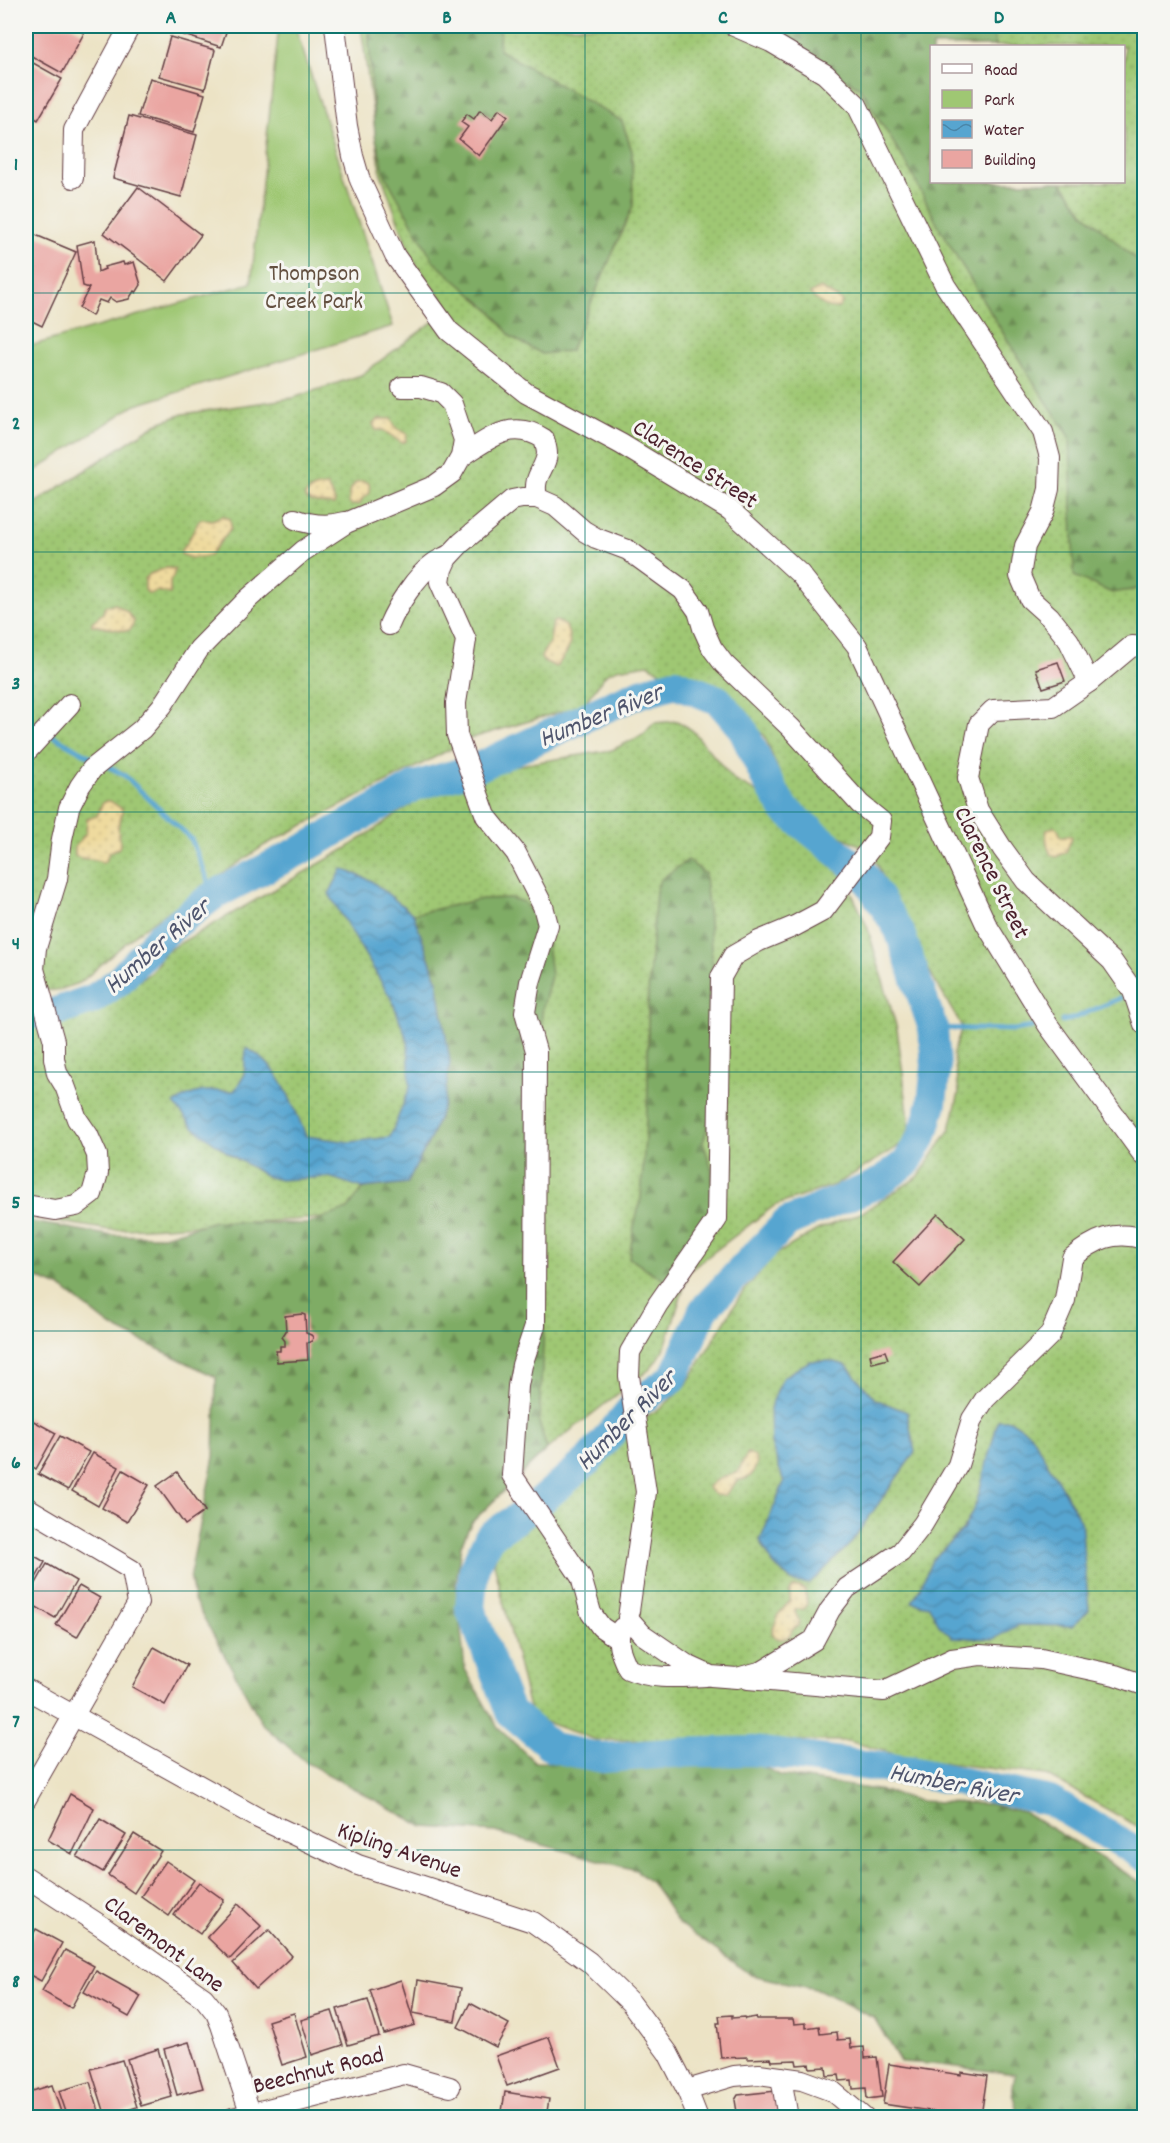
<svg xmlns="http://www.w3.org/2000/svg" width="1170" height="2143" font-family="Dekko,sans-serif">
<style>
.grass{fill:url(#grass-dots);stroke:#74734f;stroke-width:1.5;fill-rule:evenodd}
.forest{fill:url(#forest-firs);stroke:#646648;stroke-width:1.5}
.sand{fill:url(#sand-dots);stroke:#9c7c64;stroke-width:1.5}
.green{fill:#9fc773;stroke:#74734f;stroke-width:1.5}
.water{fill:url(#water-waves);stroke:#50627e;stroke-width:1.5}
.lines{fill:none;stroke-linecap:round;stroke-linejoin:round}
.stream{stroke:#57a5d0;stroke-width:5}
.river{stroke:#57a5d0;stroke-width:30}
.building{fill:#eaa5a1}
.minor-casing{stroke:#623c42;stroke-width:22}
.minor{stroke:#fff;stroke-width:20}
.grid{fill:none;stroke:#0f766e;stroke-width:1.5;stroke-opacity:0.55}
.labels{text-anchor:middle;stroke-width:6;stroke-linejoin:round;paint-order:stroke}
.park-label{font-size:24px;fill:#645141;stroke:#f6f6f2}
.street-label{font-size:24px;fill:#4a1f2b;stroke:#f6f6f2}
.water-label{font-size:26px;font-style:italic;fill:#4f556d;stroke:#f6f6f2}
.neatline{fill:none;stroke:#0f766e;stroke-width:2}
.grid-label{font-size:20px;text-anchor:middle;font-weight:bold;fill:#0f766e}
</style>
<defs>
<pattern id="grass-dots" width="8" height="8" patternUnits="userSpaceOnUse" patternTransform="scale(1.5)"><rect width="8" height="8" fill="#9fc773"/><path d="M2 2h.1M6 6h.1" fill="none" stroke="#8aaa64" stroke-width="1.8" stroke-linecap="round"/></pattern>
<pattern id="forest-firs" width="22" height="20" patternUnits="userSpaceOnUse" patternTransform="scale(1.5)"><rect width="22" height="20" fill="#7fac65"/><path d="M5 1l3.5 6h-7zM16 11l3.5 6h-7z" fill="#6a8b53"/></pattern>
<pattern id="sand-dots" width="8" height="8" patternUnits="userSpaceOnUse" patternTransform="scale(1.5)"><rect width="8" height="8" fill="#eeda9e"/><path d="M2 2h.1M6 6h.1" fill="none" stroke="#cebb88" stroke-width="1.8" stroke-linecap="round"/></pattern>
<pattern id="water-waves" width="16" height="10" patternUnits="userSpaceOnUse" patternTransform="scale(1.5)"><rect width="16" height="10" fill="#57a5d0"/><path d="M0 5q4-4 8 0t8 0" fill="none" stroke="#4a86a9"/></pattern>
</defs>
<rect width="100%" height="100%" fill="#f6f6f2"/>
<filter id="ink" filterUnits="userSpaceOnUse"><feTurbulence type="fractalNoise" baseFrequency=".0167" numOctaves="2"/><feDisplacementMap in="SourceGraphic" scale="12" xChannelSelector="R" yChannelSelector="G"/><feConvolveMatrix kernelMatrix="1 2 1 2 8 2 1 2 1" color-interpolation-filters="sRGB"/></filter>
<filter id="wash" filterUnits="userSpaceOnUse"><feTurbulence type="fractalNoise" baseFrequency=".008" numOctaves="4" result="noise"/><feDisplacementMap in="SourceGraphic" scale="24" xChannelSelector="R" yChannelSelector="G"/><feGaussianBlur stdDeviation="1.35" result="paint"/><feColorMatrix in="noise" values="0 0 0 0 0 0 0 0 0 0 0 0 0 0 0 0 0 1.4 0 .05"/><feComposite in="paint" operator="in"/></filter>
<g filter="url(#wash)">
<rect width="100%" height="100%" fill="#ece3c5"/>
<g class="grass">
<path d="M361,26H1144V1830L1046,1775L912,1759L848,1741L596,1740L531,1717L494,1563L503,1528L616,1433L660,1409L686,1385L740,1296L773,1256L817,1230L861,1213L918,1177L950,1129L959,1092L953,1053L962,1027L904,928L877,863L864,847L810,822L784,785L764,735L648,664L617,669L606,674L583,705L472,738L265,845L138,932L81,982L59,990L26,991V509L156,424L183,414L293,398L361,375L450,309L412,259L381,174ZM932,46H1124V182H932Z"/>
<polygon points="677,721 692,730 735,781 770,799 793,830 842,872 867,926 897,1029 910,1127 901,1145 837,1184 774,1206 689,1271 664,1350 650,1369 547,1449 471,1523 461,1545 397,1214 109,1230 26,1216 26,1025 103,1005 151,972 166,951 347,848 431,791 507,767 612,750 643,735 654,723"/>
</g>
<g class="forest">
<polygon points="368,26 500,26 499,50 622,121 632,151 633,206 570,351 542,354 511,337 492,312 434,262 385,175 375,135"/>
<polygon points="762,26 993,26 996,46 932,46 932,182 1062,182 1083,212 1144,267 1144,588 1112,593 1074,576 1070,437 1025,369 978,292 940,229 906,163 859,87 786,46"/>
<polygon points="688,860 705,874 714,982 715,1104 703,1142 712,1170 711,1217 681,1291 629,1258 634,1226 641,1198 648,1091 648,994 656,891 660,880"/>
<polygon points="510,898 524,902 546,935 551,976 542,1011 539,1158 548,1201 548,1253 539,1422 547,1449 471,1523 461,1545 456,1584 465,1669 498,1728 535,1762 755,1763 780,1775 889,1792 919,1801 989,1804 1024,1812 1144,1884 1144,2117 1019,2117 1012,2093 1015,2074 931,2064 900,2062 875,2019 820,1990 751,1975 678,1923 655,1887 636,1870 495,1832 424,1827 307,1763 263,1725 194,1600 190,1574 214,1457 216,1377 109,1325 63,1289 26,1273 26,1221 108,1235 163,1236 215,1221 307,1224 348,1209 363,1188 407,1183 431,1137 444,1103 437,980 413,914 482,899"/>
</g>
<g class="sand">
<path d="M820,288L842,301L840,307C826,310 820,303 810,294Z"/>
<polygon points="379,419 391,419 396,428 407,434 406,441 402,443 383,430 376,430 373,424"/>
<polygon points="363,481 369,483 370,493 362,499 360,504 352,505 349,503 349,492 356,482"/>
<path d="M327,486L335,501L334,505L312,502L305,498V496C310,488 318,486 327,486Z"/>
<polygon points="223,516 230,519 231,527 228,532 209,556 191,558 181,554 181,550 187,543 199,521 202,519 212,520"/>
<polygon points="166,568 175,569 173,577 170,581 170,594 158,591 149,594 145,590 145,579 150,574"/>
<polygon points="115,604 126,611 134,621 131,629 126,631 92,625 92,622 103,613 105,606"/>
<path d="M556,621L566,626C574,647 568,651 556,667L542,660L541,657L550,641L553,622Z"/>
<path d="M106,801H110L122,809C123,816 120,818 119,823C116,832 122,840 119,848L109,852L106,861L102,863C95,856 84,861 75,856V847L86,833L87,819L97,816L102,804Z"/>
<path d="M1055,827L1058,829L1061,837L1068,835L1072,837L1066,852L1056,857L1051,855C1047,847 1045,838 1047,829Z"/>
<path d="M748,1453L754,1456L757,1462C754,1473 750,1480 738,1480L725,1495C717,1496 712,1495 708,1487C716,1478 726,1476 737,1473Z"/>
<polygon points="793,1587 799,1587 805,1590 807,1604 803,1609 796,1609 795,1612 799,1622 798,1626 793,1629 789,1637 781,1639 775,1637 772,1632 779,1614 790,1601 790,1591"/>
</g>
<polygon class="green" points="279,26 295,26 393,326 133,406 26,477 26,347 251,283"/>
<g class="water">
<path d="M342,869L370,880L413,914L437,980L450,1062L444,1103L431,1137L407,1183L363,1188L329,1177L280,1180L268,1177L231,1155L193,1127L174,1104C196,1088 208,1091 234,1091L244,1076L246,1048C280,1064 292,1103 306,1136L350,1142L390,1137L410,1087L408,1042L392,1000L329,894Z"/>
<polygon points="810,1361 830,1361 846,1365 875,1399 907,1412 915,1452 850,1544 810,1584 793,1582 774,1565 760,1541 784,1482 771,1444 770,1408 783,1377"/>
<polygon points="998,1420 1010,1420 1030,1433 1081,1521 1089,1610 1073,1626 1018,1625 994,1639 952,1637 940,1626 929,1606 912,1602 921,1586 932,1560 963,1530 976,1504"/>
</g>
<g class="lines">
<g class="stream">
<polyline points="26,721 40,729"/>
<polyline points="48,733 98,761"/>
<polyline points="106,765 124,775 191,839 214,895"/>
<polyline points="1062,1021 1072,1019 1121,998"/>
<polyline points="933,1028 1014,1030 1032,1027"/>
</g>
<polyline class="river" points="26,1014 53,1013 93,999 119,981 159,937 214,895 309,846 415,786 474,769 603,709 641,693 675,683 718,700 742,728 766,779 785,810 863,873 899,930 933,1028 936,1066 932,1103 923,1135 907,1162 877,1184 787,1222 704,1309 673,1378 636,1403 591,1458 536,1505 489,1537 474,1568 470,1608 510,1712 553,1748 603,1758 670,1753 753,1751 911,1771 1050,1801 1144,1856"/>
</g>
<g id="blocks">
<g class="building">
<polygon points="34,26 71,26 84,33 62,73 26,53 26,41"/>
<polygon points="183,26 228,26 221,47 181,34"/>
<polygon points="170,37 215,50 205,89 159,76"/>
<polygon points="26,59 62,79 38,120 26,113"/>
<polygon points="150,78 205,94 194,132 138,116"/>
<polygon points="499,109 508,116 479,156 459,139 468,127 461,122 467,114 474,119 480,110 492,119"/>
<polygon points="129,116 197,135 181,197 113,178"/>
<polygon points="138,187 201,235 167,281 104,233"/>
<polygon points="26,231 76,252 42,326 26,318"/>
<polygon points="95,240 98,272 105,269 104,267 123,262 124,265 134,262 141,285 136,293 134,291 129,299 116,302 110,298 107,303 99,300 92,316 79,308 89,288 83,286 77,245"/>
<polygon points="1058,662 1065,681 1043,688 1036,669"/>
<polygon points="938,1214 965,1239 920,1287 893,1262"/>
<polygon points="302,1314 305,1315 306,1333 311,1335 313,1337 312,1341 307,1343 308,1360 277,1362 276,1351 280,1351 280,1346 285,1346 285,1341 282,1337 286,1331 285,1316"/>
<polygon points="885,1351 888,1359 872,1363 870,1355"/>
<polygon points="26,1417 56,1433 36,1469 26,1463"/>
<polygon points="60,1436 89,1452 68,1490 38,1474"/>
<polygon points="93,1453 119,1467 98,1506 72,1491"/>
<polygon points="123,1470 149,1485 127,1522 102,1508"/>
<polygon points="177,1472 205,1511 185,1525 157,1486"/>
<polygon points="26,1551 45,1562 26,1595"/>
<polygon points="47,1564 76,1581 55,1618 26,1601"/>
<polygon points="79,1586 100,1598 77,1637 56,1625"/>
<polygon points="154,1647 187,1665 165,1705 132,1687"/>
<polygon points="70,1794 94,1808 72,1854 48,1840"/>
<polygon points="100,1819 126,1835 103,1872 77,1857"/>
<polygon points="134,1834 161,1851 134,1893 108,1875"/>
<polygon points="166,1861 194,1880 169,1916 141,1896"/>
<polygon points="199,1882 224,1900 200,1934 174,1915"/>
<polygon points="238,1904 261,1926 230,1959 207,1937"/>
<polygon points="36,1929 62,1943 41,1981 26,1973 26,1948"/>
<polygon points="269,1930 292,1956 256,1989 233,1963"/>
<polygon points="65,1950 94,1966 71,2008 42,1991"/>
<polygon points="96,1971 141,1996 129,2017 84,1992"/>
<polygon points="401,1980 415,2025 384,2034 370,1990"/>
<polygon points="418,1980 461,1988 455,2021 413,2013"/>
<polygon points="368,2000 379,2036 348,2045 337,2009"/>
<polygon points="470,2003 509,2024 496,2047 458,2027"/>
<polygon points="332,2011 343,2045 312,2055 301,2020"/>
<polygon points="294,2013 307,2057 282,2065 268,2021"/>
<polygon points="732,2015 732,2018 744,2017 745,2019 756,2017 757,2019 793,2019 794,2024 806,2023 806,2028 819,2026 820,2034 837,2032 838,2040 850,2039 851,2048 864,2047 865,2058 877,2057 882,2097 867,2099 866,2088 853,2089 852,2080 840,2081 839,2075 827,2076 826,2067 810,2068 809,2064 797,2065 796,2060 772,2061 771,2058 748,2059 748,2057 721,2058 717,2023 720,2023 719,2016"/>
<polygon points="549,2037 560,2067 507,2086 496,2056"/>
<polygon points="189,2042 203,2088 177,2095 164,2049"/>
<polygon points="158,2049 172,2097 141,2106 127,2059"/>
<polygon points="122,2060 137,2107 106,2117 91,2069"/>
<polygon points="889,2064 961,2075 961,2072 987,2076 981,2116 957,2112 957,2115 883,2104"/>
<polygon points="90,2082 101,2118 68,2118 59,2091"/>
<polygon points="52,2085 63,2118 28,2118 26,2111 26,2093"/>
<polygon points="776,2091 781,2118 738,2118 735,2100 738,2095"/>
<polygon points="505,2092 549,2099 546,2118 501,2118"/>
</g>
</g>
</g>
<g filter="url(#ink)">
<use href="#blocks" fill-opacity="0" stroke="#623c42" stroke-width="1.5"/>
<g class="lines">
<g class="minor-casing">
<g id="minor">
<polyline points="335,26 347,126 353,156 360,180 395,256 449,331 526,393 621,444 730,510 800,574 857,646 986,924 1048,1025 1144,1156"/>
<polyline points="734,26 771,42 825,74 857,105 945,285 1043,432 1050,458 1049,489 1043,512 1025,546 1020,576 1030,599 1050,617 1069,641 1089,682"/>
<polyline points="73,178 74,130 130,26"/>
<path d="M461,457C488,439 512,418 544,439C545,443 547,449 547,454C545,471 532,475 537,498"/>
<path d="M295,519C311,525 327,527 345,522"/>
<path d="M389,625C397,606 416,576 433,564C438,560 444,558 449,555"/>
<polyline points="1144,647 1132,646 1089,682 1053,707 993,710 979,724 968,778 978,810 1002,848 1026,881 1112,961 1133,991 1144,1024"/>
<polyline points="26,752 70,704"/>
<polyline points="26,1205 55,1210 76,1206 92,1194 98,1173 97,1155 88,1135 77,1119 65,1086 57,1073 54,1058 54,1041 34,969 36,948 57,879 62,839 69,808 80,786 92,769 142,729 162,706 199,649 248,599 303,551 346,523 434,486 452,473 461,457 464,440 452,404 441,393 421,387 402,387"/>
<polyline points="26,1507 132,1570 138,1603 26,1799"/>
<path d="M622,1628C614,1641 622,1656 628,1669C653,1680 679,1677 706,1676"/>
<path d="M619,1639L601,1627L591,1613L581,1577L512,1475L518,1386L522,1365L535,1326L536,1051L525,1012L530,982L548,925L543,906L516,853L486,816L457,735L456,703L466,640L440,582L442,569L447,558L461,543L512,500L522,498H537L555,506L584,531L596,538L628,550L683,590L698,611L703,628L712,648L724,664L791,728L860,804L881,821L879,837L823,911L795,926L759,941L733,956L721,977L717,1219L658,1304L630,1352L629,1376L646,1492L628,1618L642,1634L687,1665L711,1676L737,1678L763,1671L814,1640L830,1610L847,1588L901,1552L923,1524L958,1465L972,1419L985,1399L1050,1335L1065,1300L1072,1258C1095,1239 1114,1230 1144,1239"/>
<polyline points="748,1679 884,1691 952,1659 980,1655 1041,1659 1115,1675 1144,1685"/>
<polyline points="26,1689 258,1818 358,1865 533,1922 589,1962 631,2003 668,2053 687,2090 698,2118"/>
<polyline points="26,1877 103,1927 204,1998 216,2013 221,2025 250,2112"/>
<polyline points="781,2077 788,2118"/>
<polyline points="687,2090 734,2076 759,2074 802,2080 832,2091 864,2118"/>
<polyline points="233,2118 404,2074 450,2087"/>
</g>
</g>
<use href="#minor" class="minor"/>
</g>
</g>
<path class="grid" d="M309,26V2118M585,26V2118M861,26V2118M26,293H1144M26,552H1144M26,812H1144M26,1072H1144M26,1331H1144M26,1591H1144M26,1850H1144"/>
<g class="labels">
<g class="park-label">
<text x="314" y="280">Thompson<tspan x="314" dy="28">Creek Park</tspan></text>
</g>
<g class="street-label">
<text transform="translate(696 463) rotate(33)" y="8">Clarence Street</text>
<text transform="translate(993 872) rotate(64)" y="8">Clarence Street</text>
<text transform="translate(400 1849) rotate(19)" y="8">Kipling Avenue</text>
<text transform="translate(165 1943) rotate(37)" y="8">Claremont Lane</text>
<text transform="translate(318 2069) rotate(-14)" y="8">Beechnut Road</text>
</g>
<g class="water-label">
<text transform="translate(600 714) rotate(-22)" y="9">Humber River</text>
<text transform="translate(156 945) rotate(-41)" y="9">Humber River</text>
<text transform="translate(625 1419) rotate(-45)" y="9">Humber River</text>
<text transform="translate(954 1782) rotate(11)" y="9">Humber River</text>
</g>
</g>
<rect width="1170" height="2143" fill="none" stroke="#f6f6f2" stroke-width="66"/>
<rect x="930" y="45" width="195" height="138" fill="#f6f6f2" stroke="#b1a0a2" stroke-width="1.5"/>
<rect x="942" y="64" width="30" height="9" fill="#ffffff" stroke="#b1a0a2" stroke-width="1.5"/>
<text x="984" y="75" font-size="18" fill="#4a1f2b">Road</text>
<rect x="942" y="90" width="30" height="18" fill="#9fc773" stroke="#b1a0a2" stroke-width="1.5"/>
<text x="984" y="105" font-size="18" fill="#4a1f2b">Park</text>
<rect x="942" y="120" width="30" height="18" fill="url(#water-waves)" stroke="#b1a0a2" stroke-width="1.5"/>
<text x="984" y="135" font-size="18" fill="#4a1f2b">Water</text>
<rect x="942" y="150" width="30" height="18" fill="#eaa5a1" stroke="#b1a0a2" stroke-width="1.5"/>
<text x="984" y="165" font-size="18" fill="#4a1f2b">Building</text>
<rect x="33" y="33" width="1104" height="2077" class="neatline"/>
<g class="grid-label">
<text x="171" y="23">A</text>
<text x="447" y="23">B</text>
<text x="723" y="23">C</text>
<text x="999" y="23">D</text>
<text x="16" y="170">1</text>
<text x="16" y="429">2</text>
<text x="16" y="689">3</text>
<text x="16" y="949">4</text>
<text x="16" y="1208">5</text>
<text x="16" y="1468">6</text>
<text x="16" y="1727">7</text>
<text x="16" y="1987">8</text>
</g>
</svg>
